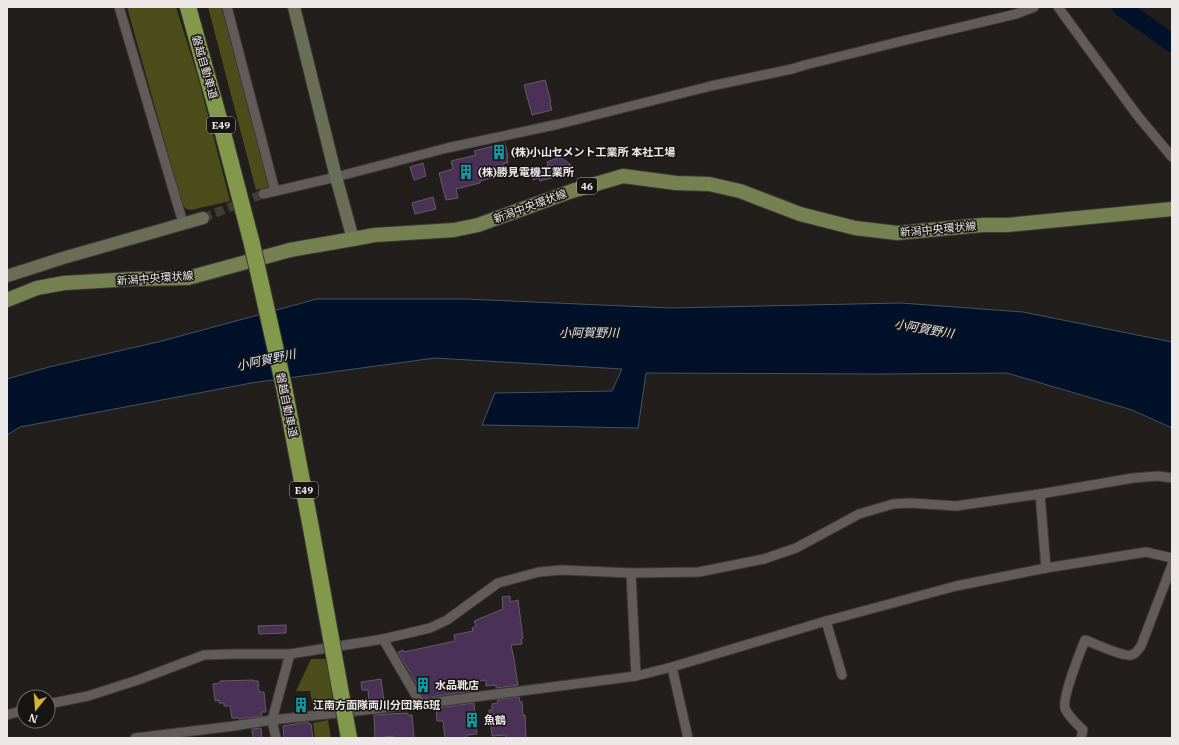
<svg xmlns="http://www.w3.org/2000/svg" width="1179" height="745" font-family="'IBM Plex Serif','Noto Sans JP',serif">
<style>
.forest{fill:#4b4e1a}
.water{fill:#001129;stroke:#465262}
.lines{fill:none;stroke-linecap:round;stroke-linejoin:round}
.river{stroke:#001129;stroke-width:18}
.building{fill:#4b3057;stroke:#615e62}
.street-tunnel{stroke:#3f3c3a;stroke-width:9;stroke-dasharray:9 4.5;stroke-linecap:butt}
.street-casing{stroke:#3c3938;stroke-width:11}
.secondary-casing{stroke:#3c3938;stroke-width:14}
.primary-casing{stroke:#3c3938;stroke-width:16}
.highway-casing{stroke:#3c3938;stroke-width:18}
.street{stroke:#615c5a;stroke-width:9}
.secondary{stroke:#6b6e56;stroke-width:12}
.primary{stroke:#758151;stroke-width:14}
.highway{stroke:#82994b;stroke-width:16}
.highway-bridge-casing{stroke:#3c3938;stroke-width:18;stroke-linecap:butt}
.highway-bridge{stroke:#82994b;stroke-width:16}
.labels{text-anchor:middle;stroke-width:3;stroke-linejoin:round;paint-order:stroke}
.shield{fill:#181413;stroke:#aca8a7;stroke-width:1}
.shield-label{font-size:10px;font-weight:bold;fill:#ebe8e7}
.street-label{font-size:11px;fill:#ebe8e7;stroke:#181413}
.poi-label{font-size:11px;font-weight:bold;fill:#ebe8e7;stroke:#181413;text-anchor:start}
.water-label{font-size:12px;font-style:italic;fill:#dae6f2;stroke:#181413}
</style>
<rect width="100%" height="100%" fill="#211e1c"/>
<g class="forest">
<polygon points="127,7 176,7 198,77 230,201 191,210 186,209 182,204"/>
<polygon points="208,7 225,7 270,187 256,190"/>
<polygon points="311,659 328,659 334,710 314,712 310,691 296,691"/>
<polygon points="328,720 331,738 315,738 313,723"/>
</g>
<polygon class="water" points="317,299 465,299 670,308 901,303 1023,312 1172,342 1172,428 1132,410 1007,373 881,374 646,373 638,428 482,425 495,393 612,391 622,369 435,358 251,383 20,427 7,435 7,379 49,367 162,341"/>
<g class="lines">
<polyline class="river" points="1121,7 1172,43"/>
</g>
<g class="building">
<polygon points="545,80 551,102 550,103 552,110 532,115 524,85"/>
<polygon points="505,143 508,157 507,158 508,163 505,163 497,171 499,176 480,181 480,183 456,189 458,198 446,200 439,173 453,169 451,161 476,155 474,151"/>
<polygon points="560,157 570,164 571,171 563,173 564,175 540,181 539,178 533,180 531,171 548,166 547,162"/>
<polygon points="423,163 426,176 414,180 410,167"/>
<polygon points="433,197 436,209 415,214 412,203"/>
<polygon points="510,596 510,602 518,600 523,638 521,639 522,644 511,645 514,659 518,685 496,688 496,685 486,686 486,680 472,682 472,691 424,698 416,684 416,681 415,681 398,652 403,650 404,652 455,641 454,635 473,631 472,628 476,626 474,621 503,609 502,597"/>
<polygon points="286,625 286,633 259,634 258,626"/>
<polygon points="381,679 384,702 373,703 373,702 369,702 368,690 362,690 361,682"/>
<polygon points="253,680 253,681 258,681 259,692 264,692 266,712 261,712 262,716 239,719 239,718 232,718 230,706 224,706 224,703 219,703 219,700 215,701 213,684 220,683 220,681"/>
<polygon points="519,697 520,702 522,702 523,716 525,715 526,738 506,738 506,735 492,736 489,710 492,710 492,704 498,703 497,700"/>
<polygon points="296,699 305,699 307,710 297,711"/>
<polygon points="474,703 477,734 467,735 467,738 445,738 443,721 437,721 436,708"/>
<polygon points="407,713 408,715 412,715 414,738 394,738 394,736 375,738 374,715"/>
<polygon points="308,722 309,724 311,724 313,738 284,738 283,726"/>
<polygon points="261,728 262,738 253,738 252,729"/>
</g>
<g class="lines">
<polyline class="street-tunnel" points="203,218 263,194"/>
<g class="street-casing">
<g id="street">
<polyline points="119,7 183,223"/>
<polyline points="227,7 275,191"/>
<polyline points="1058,7 1137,115 1172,157"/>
<polyline points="263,194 336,177 447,148 559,124 711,86 792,69 805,65 898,42 1016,14 1034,7"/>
<polyline points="1040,494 1046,568"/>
<polyline points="631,573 636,676"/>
<polyline points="826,621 842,675"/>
<polyline points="383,639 421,704"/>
<polyline points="672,667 688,738"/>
<polyline points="48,704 88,696 138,680 204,655 233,654 290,654 383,639 430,628 447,620 498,583 539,572 562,570 631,573 699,572 764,559 796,548 859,514 893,504 911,503 956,506 1040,494 1133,478 1158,476 1172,478"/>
<polyline points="7,715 24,710"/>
<polyline points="135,738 234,726 272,720 421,704 636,676 672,667 826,621 956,586 1046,568 1146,552 1172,558"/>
<polyline points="276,738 272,720 290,654"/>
<path d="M1081,738L1083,730C1078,725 1067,715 1065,708C1062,698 1080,652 1085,640C1094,643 1123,657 1131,655C1136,654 1138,650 1141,646L1172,565"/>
</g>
</g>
<g class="secondary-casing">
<g id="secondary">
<polyline points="294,7 336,177 353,239"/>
<polyline points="7,276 63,258 203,218"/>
</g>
</g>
<g class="primary-casing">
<polyline id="primary" points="7,300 37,288 64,283 133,279 188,278 290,250 353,239 375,235 454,230 478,225 572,191 623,176 676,183 709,184 740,191 800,214 855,228 897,233 983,225 1007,225 1172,209"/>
</g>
<g class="highway-casing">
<polyline id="highway" points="188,7 223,133 252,244"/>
</g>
<use href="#street" class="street"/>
<use href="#secondary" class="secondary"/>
<use href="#primary" class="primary"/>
<use href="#highway" class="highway"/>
<g class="highway-bridge-casing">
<polyline id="highway-bridge" points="252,244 284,387 311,528 349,738"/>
</g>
<use href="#highway-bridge" class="highway-bridge"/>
</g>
<defs>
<g id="building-bare" transform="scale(1.2)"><path d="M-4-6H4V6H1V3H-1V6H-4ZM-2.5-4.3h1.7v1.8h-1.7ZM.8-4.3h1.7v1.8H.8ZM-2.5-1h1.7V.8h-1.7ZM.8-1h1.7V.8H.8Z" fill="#0f9aa8" stroke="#181413" stroke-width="2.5" paint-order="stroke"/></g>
</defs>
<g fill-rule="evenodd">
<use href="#building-bare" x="499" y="152"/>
<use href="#building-bare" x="466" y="172"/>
<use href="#building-bare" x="423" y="685"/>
<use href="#building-bare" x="301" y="705"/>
<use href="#building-bare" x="472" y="720"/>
</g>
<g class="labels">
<g class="shield">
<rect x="207" y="117" width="28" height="16" rx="3"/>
<rect x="577" y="178" width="20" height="16" rx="3"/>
<rect x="290" y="482" width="28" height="16" rx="3"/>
</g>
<g class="shield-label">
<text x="221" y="129">E49</text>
<text x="587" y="190">46</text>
<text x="304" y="494">E49</text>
</g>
<g class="street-label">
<text transform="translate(205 67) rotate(74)" y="4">磐越自動車道</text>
<text transform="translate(530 206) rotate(-20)" y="4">新潟中央環状線</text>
<text transform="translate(938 229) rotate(-5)" y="4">新潟中央環状線</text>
<text transform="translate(155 278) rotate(-4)" y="4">新潟中央環状線</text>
<text transform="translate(287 405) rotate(78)" y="4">磐越自動車道</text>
</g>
<g class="poi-label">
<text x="511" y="156">(株)小山セメント工業所 本社工場</text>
<text x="478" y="176">(株)勝見電機工業所</text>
<text x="435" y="689">水品靴店</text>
<text x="313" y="709">江南方面隊両川分団第5班</text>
<text x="484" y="724">魚鶴</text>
</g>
<g class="water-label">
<text transform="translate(924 329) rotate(10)" y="4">小阿賀野川</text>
<text x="589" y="337">小阿賀野川</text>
<text transform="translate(266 360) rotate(-12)" y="4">小阿賀野川</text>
</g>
</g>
<rect width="1179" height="745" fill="none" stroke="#ebe8e7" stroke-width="16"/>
<g transform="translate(36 709) rotate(197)"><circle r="19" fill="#181413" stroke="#6c6968"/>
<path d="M0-3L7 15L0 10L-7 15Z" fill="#d6b534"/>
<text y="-6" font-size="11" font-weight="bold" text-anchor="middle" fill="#ebe8e7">N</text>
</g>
</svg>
